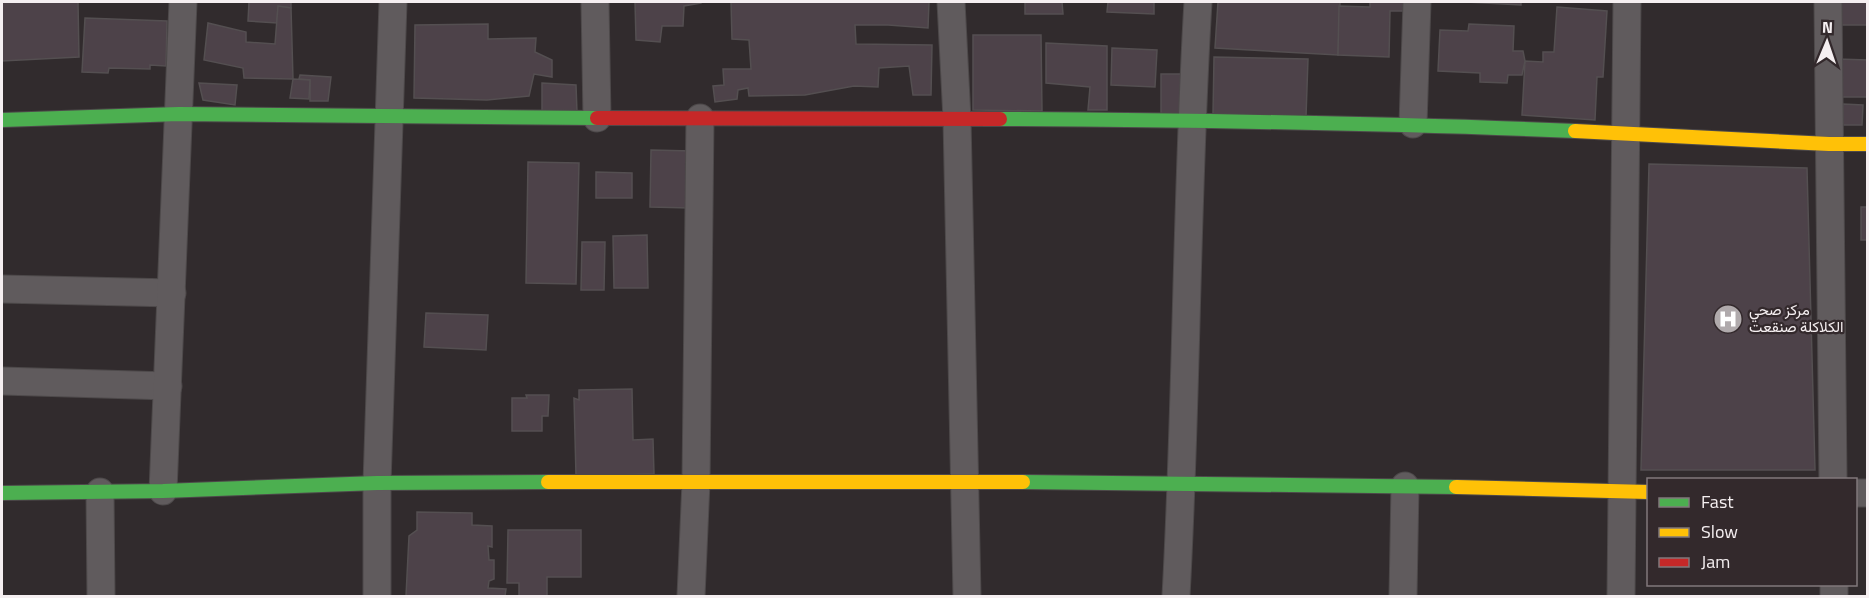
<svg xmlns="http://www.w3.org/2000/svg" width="1869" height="598" font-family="'Titillium Web',Vazirmatn,sans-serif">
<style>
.building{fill:#4d4249;stroke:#544f51;stroke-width:1.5}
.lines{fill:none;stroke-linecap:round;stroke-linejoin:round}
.street-casing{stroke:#4d494a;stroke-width:29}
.fast-casing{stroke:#4d494a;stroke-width:16}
.slow-casing{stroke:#4d494a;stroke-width:16}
.jam-casing{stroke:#4d494a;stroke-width:16}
.street{stroke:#605b5d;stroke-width:27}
.fast{stroke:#4caf50;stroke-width:14}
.slow{stroke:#ffc107;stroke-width:14}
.jam{stroke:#c62828;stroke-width:14}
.labels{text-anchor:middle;stroke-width:4.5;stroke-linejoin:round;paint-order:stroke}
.poi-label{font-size:15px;fill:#f5eff1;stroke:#33292c;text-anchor:start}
</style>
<rect width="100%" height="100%" fill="#312b2d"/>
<g class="building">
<polygon points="2,2 78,2 79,57 2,61"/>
<polygon points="249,2 291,2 291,8 278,6 277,23 248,21"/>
<polygon points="635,2 702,2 701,3 684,6 683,26 662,26 660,42 636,40"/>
<polygon points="731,2 929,2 928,28 888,25 855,25 856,44 932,45 931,95 913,95 909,66 879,68 878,87 854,86 805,95 749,96 748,88 738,90 737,99 715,102 713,86 724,85 723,69 751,69 749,40 732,39"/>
<polygon points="1025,2 1062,2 1063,14 1025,14"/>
<polygon points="1108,2 1154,2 1154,14 1107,12"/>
<polygon points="1218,2 1340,2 1338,55 1215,48"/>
<polygon points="1370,2 1406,2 1406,11 1390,11 1389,57 1338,55 1339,6 1370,7"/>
<polygon points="1466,2 1521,2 1521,5"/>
<rect x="1840" y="2" width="28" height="23"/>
<polygon points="278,6 291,8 293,79 244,78 243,68 204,60 208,23 246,32 246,42 275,44"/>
<polygon points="1557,7 1607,11 1603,77 1597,77 1595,120 1522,115 1525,61 1543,62 1543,52 1554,52"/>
<polygon points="85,18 167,21 166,66 150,65 150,69 109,68 108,73 82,72"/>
<polygon points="488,24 488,39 536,38 535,52 552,60 552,77 534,74 529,96 487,100 414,98 415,25"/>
<polygon points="1469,24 1514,26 1513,51 1523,51 1525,61 1522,75 1508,75 1507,83 1480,82 1480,73 1438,71 1440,30 1468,31"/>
<polygon points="973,35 1041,35 1042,111 973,110"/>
<polygon points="1046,43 1107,46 1107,110 1088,110 1090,87 1046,83"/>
<polygon points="1112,48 1157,50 1155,87 1111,85"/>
<polygon points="1214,57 1308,59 1306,117 1213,114"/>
<polygon points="1837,59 1868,60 1868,97 1837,97"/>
<rect x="1161" y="74" width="24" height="40"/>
<polygon points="300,75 331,77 328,101 310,101 310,80 299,79"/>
<polygon points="293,79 310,80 309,99 290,98"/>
<polygon points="199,83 237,85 235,105 203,100"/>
<polygon points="542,83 576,85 577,112 542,111"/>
<polygon points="1843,104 1863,105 1862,125 1843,125"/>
<polygon points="651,150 692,151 690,208 650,207"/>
<polygon points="528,162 579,163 576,284 526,283"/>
<polygon points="1649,164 1807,168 1815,470 1641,470"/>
<polygon points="596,172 632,173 632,198 596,198"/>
<rect x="1861" y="207" width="7" height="33"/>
<polygon points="647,235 648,288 614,288 613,236"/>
<polygon points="582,242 605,242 604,290 581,290"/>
<polygon points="426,313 488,315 486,350 424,347"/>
<polygon points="632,389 633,440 653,439 654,474 576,476 574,398 579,400 579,390"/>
<polygon points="526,395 549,395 548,416 542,416 542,431 512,431 512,398 527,398"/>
<polygon points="417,512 472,513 472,525 492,526 492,547 488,546 489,560 494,560 494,579 489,581 488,588 506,589 505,596 406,596 409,536 417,530"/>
<polygon points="508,530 581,530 581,577 547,577 547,596 519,596 519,583 507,583"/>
</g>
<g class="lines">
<g class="street-casing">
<g id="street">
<polyline points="595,2 597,118"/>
<polyline points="951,2 957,119 967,596"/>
<polyline points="1828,2 1833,480"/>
<polyline points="1413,124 1417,2"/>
<polyline points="2,289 172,293"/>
<polyline points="2,381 168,386"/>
<polyline points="163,491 183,2"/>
<polyline points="100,492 101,596"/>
<polyline points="1856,493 1868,493"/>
<polyline points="1834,584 1834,596"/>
<polyline points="377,596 377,483 393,2"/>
<polyline points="691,596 696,482 700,118"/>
<path d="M1176,596C1187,398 1186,200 1198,2"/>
<polyline points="1403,596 1405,486"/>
<polyline points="1621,596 1627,2"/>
</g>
</g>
<g class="fast-casing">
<g id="fast">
<path d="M1000,119C1192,120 1383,123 1575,131"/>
<polyline points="2,120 179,114 597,118"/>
<polyline points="1023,482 1456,487"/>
<polyline points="2,493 163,491 377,483 548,482"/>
</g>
</g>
<g class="slow-casing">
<g id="slow">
<polyline points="1575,131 1829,144 1868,144"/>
<polyline points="548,482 1023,482"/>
<polyline points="1456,487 1648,492"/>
</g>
</g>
<g class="jam-casing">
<polyline id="jam" points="597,118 1000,119"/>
</g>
<use href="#street" class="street"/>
<use href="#fast" class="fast"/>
<use href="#slow" class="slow"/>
<use href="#jam" class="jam"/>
</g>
<defs>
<g id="hospital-disc" transform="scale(1.5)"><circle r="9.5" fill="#b0aaac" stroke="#33292c"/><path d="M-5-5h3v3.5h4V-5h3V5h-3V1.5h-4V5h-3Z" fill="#fff"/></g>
</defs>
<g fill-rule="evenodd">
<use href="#hospital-disc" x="1728" y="319"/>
</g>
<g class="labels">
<g class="poi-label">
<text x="1749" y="315">مركز صحي<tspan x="1749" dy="17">الكلاكلة صنقعت</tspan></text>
</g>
</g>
<rect width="1869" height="598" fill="none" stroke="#f5eff1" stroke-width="6"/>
<rect x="1647" y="478" width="210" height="108" fill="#33292c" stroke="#81787b" stroke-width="1.5"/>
<rect x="1659" y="498" width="30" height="9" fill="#4caf50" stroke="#81787b" stroke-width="1.5"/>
<text x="1701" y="508" font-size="18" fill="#f5eff1">Fast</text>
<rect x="1659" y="528" width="30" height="9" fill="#ffc107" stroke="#81787b" stroke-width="1.5"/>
<text x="1701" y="538" font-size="18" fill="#f5eff1">Slow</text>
<rect x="1659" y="558" width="30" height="9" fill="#c62828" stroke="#81787b" stroke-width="1.5"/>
<text x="1701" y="568" font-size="18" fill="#f5eff1">Jam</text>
<g transform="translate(1827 42) rotate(2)" stroke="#33292c" stroke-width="4.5" paint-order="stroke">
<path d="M0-4.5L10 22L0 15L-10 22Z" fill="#f5eff1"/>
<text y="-9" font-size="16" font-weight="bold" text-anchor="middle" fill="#f5eff1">N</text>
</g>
</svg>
